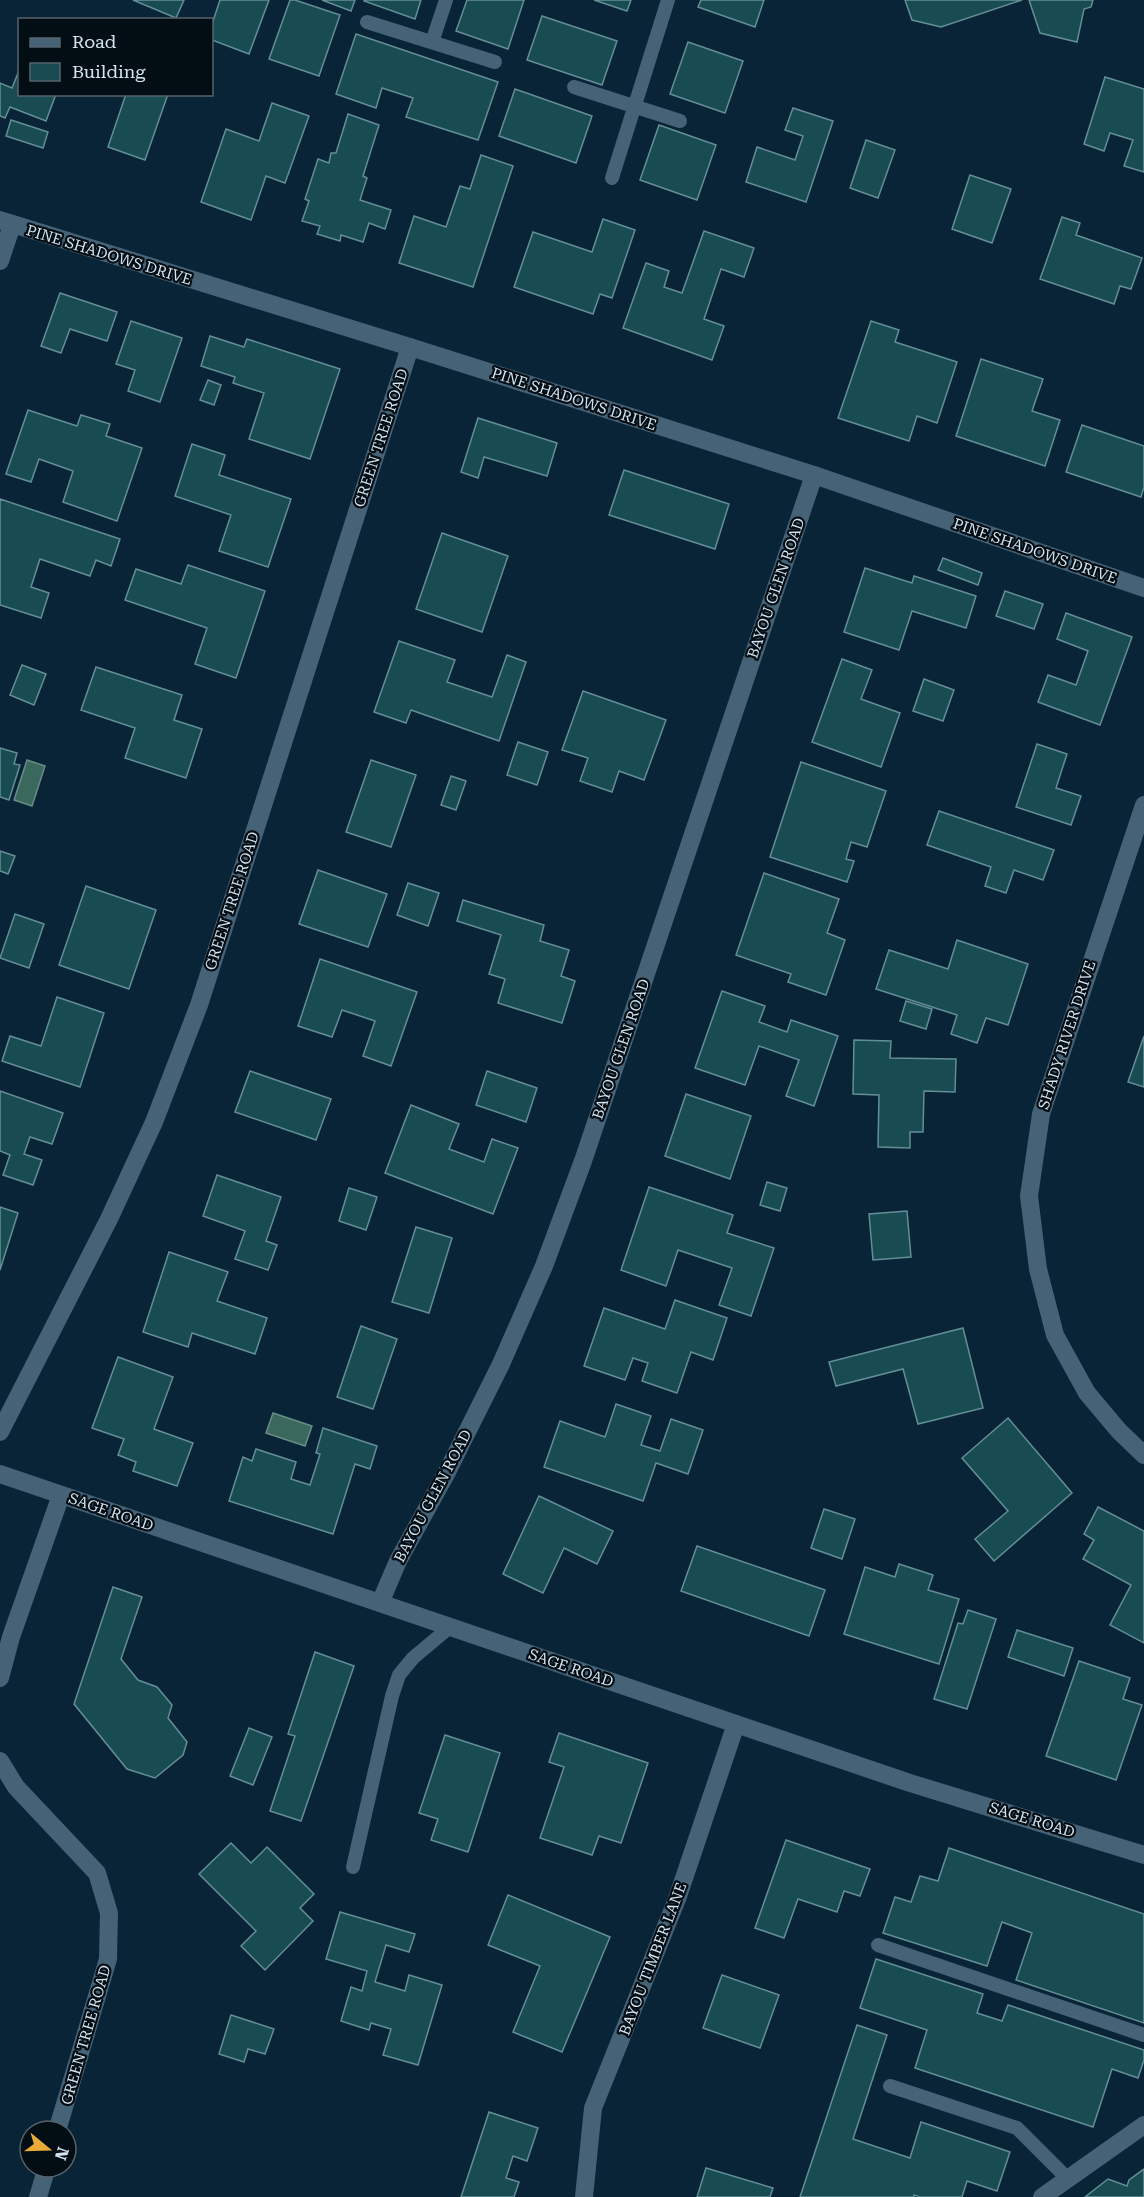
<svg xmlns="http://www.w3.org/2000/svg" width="1144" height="2197" font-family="'Roboto Serif',serif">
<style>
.water{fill:#3a685c;stroke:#688d88;stroke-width:1.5}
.building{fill:#184c52;stroke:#648e95;stroke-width:1.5}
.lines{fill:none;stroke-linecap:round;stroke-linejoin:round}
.service{stroke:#456277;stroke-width:14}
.minor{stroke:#456277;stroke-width:18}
.tertiary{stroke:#456277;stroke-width:18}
.labels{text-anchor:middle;stroke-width:4.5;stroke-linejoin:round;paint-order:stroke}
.street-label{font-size:15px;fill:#d4e4f0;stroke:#030d14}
</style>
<rect width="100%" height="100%" fill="#082436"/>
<g class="water">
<polygon points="27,760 45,766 32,806 14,800"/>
<polygon points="273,1413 312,1426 305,1446 266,1433"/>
</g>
<g class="building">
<polygon points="133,0 184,0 176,18"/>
<polygon points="220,0 269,0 249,54 212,40 212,24"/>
<polygon points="290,0 295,0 340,15 319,76 269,59"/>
<polygon points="322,0 355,0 351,11"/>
<polygon points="365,0 421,0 415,19 364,1"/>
<polygon points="467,0 524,0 508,49 456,31"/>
<polygon points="594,0 631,0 627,11"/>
<polygon points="701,0 764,0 755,27 698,7"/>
<polygon points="905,0 1022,0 941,27 912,20"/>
<polygon points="1029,0 1093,0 1091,7 1084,9 1077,42 1040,33"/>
<polygon points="542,16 617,41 602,85 527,60"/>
<polygon points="356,34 498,82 478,140 406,117 413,98 382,88 376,108 336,94"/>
<polygon points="688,42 743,61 725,113 670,94"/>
<polygon points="20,68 20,94 56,94 46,121 10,107 5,118 0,116 0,83 12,88"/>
<polygon points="1105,77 1144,89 1144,172 1124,166 1133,140 1110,133 1104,151 1084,144"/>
<polygon points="515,89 592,116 576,163 499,136"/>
<polygon points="126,94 168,94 145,160 108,147"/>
<polygon points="272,103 309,116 285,183 266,176 251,220 201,202 226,129 259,141"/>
<polygon points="793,108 833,121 806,202 746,182 757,147 795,160 803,136 785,130"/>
<polygon points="348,114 379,125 363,176 367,178 360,200 391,210 385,229 369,223 363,242 341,235 340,241 317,234 320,226 302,221 309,201 305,199 318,159 329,163 331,153 336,153"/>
<polygon points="11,120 48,132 43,148 6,136"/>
<polygon points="659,125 716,145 697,200 640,180"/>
<polygon points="866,140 895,150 878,198 850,188"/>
<polygon points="481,155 513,166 473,287 399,263 414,216 446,227 460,186 470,189"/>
<polygon points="970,175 1011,189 992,243 952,229"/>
<polygon points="1062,217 1080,223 1076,235 1142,258 1131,289 1120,286 1114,304 1040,279"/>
<polygon points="603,219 635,230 612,298 600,294 593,314 514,287 533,232 592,252"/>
<polygon points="704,231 754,248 744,277 721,269 704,319 724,326 712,360 623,328 646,263 669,271 664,287 682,293"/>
<polygon points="60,293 117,312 107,341 70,329 61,353 41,346"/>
<polygon points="131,321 182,338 160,402 128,391 135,370 116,364"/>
<polygon points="871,321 899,330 895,342 957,362 937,423 917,416 909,441 838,418"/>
<polygon points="210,336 244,347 247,339 340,369 310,459 249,439 264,393 233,383 235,377 201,366"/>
<polygon points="981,359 1043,379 1032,411 1060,420 1045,466 956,436"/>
<polygon points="208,380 221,385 214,405 200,400"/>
<polygon points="28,410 77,426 81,415 110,424 106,436 142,448 117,521 63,502 73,471 39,459 31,482 6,474"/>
<polygon points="478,418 557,443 547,476 484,457 478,478 461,472"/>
<polygon points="1082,425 1144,446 1144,487 1141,497 1066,472"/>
<polygon points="192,444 225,455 219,475 291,499 268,567 219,551 231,515 175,496"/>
<polygon points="624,470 729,504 715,549 609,515"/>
<polygon points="0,499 120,539 111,566 96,560 90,576 40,559 31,587 49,593 41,618 0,605"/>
<polygon points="442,533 508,556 482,632 416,609"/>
<polygon points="943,558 982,573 978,585 938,570"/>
<polygon points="188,565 265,591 236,678 195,664 207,628 125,600 136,569 181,584"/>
<polygon points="865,568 912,583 914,576 976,596 966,628 912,611 899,650 844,632"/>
<polygon points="1005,591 1043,604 1034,629 996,616"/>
<polygon points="1066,613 1132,637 1100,725 1038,702 1048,675 1076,685 1088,651 1057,639"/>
<polygon points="399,641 455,660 447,682 492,697 507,655 526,662 499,741 411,710 406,723 374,712"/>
<polygon points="842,659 872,670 861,699 900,713 881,767 812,742"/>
<polygon points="22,665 46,674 34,705 10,695"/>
<polygon points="96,667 182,695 174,720 202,729 186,778 125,758 135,728 81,710"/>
<polygon points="924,679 954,690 943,721 913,711"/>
<polygon points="583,691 666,720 644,780 619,771 612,792 580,781 588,758 562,750"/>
<polygon points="518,742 548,752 537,785 507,775"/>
<polygon points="1037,744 1067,754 1056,788 1081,796 1071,825 1016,807"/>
<polygon points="0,748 17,753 14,764 20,765 9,800 0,797"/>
<polygon points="371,760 416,775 391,847 346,832"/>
<polygon points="801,762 886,791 867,847 851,842 846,859 854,861 847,882 770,857"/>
<polygon points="451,776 466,781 456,810 441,805"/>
<polygon points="939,811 1054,850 1043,880 1014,870 1006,893 985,886 991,867 927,845"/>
<polygon points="0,851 15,856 8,874 0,871"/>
<polygon points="318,870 387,894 368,947 299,924"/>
<polygon points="764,873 839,899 827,933 845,940 826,995 788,982 791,974 736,955"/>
<polygon points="408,883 439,893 428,926 397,915"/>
<polygon points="86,886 156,910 129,989 59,965"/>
<polygon points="463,900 544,925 540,941 569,950 561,976 575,981 562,1023 498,1003 505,979 489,974 501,935 457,921"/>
<polygon points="15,914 44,924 29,968 0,958"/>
<polygon points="957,940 1028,964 1008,1025 986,1018 977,1043 951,1034 957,1015 876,989 889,950 948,969"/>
<polygon points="320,959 417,992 391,1066 363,1056 375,1021 342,1010 332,1037 298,1026"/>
<polygon points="722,991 765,1006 759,1022 787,1032 791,1020 838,1036 814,1106 786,1096 799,1060 759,1046 745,1085 695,1068"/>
<polygon points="57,997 104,1013 80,1087 2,1061 10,1036 41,1046"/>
<polygon points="906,1001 932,1009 926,1029 900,1021"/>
<polygon points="1144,1036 1144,1087 1128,1082"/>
<polygon points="854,1040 891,1041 890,1058 956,1059 955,1092 924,1091 923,1132 910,1132 910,1148 878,1147 879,1095 853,1094"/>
<polygon points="250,1071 331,1099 316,1140 235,1112"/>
<polygon points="487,1071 537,1088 526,1122 476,1105"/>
<polygon points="0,1091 63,1113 52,1144 30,1137 24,1154 42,1160 33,1185 3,1175 10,1155 0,1151"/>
<polygon points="686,1094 751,1116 730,1179 665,1156"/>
<polygon points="411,1105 459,1124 449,1149 484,1162 492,1139 518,1148 493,1214 385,1173"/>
<polygon points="217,1175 281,1197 266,1241 277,1245 268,1270 235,1259 245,1231 203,1216"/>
<polygon points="767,1182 787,1188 780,1211 760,1205"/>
<polygon points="649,1187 733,1215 727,1233 774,1248 751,1316 719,1305 732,1268 678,1250 666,1286 621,1270"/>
<polygon points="349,1188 377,1197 366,1230 339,1221"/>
<polygon points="0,1207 18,1213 0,1270"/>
<polygon points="907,1211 911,1257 873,1260 869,1214"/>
<polygon points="416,1227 452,1238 429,1313 392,1302"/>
<polygon points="169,1252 228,1272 217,1301 267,1318 255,1354 192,1333 188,1347 143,1332"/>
<polygon points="675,1300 727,1318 713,1360 691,1352 677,1393 642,1381 648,1363 633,1358 625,1380 584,1366 604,1308 665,1329"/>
<polygon points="361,1326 397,1339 373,1409 337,1397"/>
<polygon points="963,1328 983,1408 918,1424 903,1369 836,1386 829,1362"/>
<polygon points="118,1357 173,1377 154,1429 193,1443 177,1486 133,1471 136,1462 118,1455 124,1439 92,1428"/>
<polygon points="616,1404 651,1416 641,1445 660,1451 671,1419 703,1430 688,1474 656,1463 643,1501 544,1467 560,1421 605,1437"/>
<polygon points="1008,1418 1072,1493 994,1561 975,1539 1008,1511 962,1458"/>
<polygon points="323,1428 377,1446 370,1469 355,1464 333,1534 229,1501 243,1457 252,1461 256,1449 296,1462 291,1479 310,1485 320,1454 316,1453"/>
<polygon points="539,1496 613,1531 597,1564 564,1548 543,1593 503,1574"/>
<polygon points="1098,1507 1144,1531 1144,1643 1110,1625 1131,1585 1083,1559 1094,1540 1084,1534"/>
<polygon points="824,1509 855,1519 842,1559 811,1548"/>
<polygon points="697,1546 825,1590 809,1636 681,1591"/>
<polygon points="899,1564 933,1575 928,1590 959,1599 939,1664 844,1634 865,1567 895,1577"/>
<polygon points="113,1587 142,1597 121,1659 138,1680 157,1687 172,1705 168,1718 187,1742 183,1755 155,1778 127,1769 74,1704"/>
<polygon points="968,1610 996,1619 967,1709 934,1699 958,1623 963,1624"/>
<polygon points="1017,1630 1073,1648 1064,1676 1008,1657"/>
<polygon points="315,1652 354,1666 301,1821 270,1811 295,1736 288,1734"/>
<polygon points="1079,1661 1130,1678 1123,1699 1142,1705 1116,1780 1046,1756"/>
<polygon points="249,1728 272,1737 253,1785 230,1776"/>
<polygon points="559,1733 648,1763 621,1843 599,1836 592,1855 540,1838 564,1767 549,1762"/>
<polygon points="445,1735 500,1753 468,1852 431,1840 438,1819 419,1813"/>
<polygon points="786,1840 870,1869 860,1896 844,1891 837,1912 798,1899 784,1938 755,1928"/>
<polygon points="231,1843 251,1863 267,1847 314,1894 300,1908 313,1921 265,1970 241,1946 256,1931 199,1874"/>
<polygon points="949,1848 1144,1914 1144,2023 1016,1980 1032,1933 1002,1922 987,1966 883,1933 895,1897 911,1902 920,1876 938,1881"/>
<polygon points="508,1895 610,1937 562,2052 513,2032 540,1966 488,1945"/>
<polygon points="340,1912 415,1934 409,1952 386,1945 375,1982 405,1991 409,1975 442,1985 418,2065 383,2055 391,2029 371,2023 369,2030 341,2021 351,1987 362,1991 367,1971 326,1959"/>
<polygon points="876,1959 983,1994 977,2013 1002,2021 1008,2005 1144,2050 1144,2060 1138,2078 1112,2069 1093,2127 915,2068 927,2030 860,2008"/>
<polygon points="722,1975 779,1995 760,2048 703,2028"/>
<polygon points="231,2015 274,2029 265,2054 248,2049 244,2062 219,2054"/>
<polygon points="857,2025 887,2035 853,2139 910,2158 921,2122 1010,2152 997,2191 967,2181 962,2197 920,2197 914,2195 914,2197 800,2197"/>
<polygon points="489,2112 538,2128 527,2161 513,2156 506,2178 519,2182 514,2197 461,2197"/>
<polygon points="706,2168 773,2188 770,2197 697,2197"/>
<polygon points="1144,2169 1144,2197 1085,2197 1108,2179 1127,2186 1129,2180"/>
</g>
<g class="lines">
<g class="service">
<polyline points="367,22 495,62"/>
<polyline points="432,42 446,0"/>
<polyline points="574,87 680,121"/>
<polyline points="612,178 668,0"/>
<polyline points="353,1867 392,1696 399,1675 413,1658 450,1627"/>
<polyline points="878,1945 1144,2035"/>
<polyline points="890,2086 1017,2128 1067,2178"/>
</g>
<g class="minor">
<polyline points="0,220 410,347 814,475 1144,588"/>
<polyline points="0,261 12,225"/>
<polyline points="1144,805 1041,1114 1029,1196 1038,1269 1055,1335 1087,1393 1119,1431 1144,1455"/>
<polyline points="0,1432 109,1219 154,1122 199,1005 410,347"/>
<polyline points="380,1603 398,1561 446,1474 501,1364 544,1266 583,1161 814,475"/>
<polyline points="0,1678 11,1637 61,1495"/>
<polyline points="0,1761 16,1787 97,1873 109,1913 108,1959 57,2131"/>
<polyline points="38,2197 47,2167"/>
<polyline points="584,2197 593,2108 677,1899 736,1724"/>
<polyline points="1042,2197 1144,2125"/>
</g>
<polyline class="tertiary" points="0,1474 910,1783 1144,1855"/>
</g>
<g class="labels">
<g class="street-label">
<text transform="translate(109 255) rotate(17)" y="5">PINE SHADOWS DRIVE</text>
<text transform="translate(574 399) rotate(18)" y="5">PINE SHADOWS DRIVE</text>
<text transform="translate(381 438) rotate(-72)" y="5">GREEN TREE ROAD</text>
<text transform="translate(1035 551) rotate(19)" y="5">PINE SHADOWS DRIVE</text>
<text transform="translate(776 588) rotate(-71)" y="5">BAYOU GLEN ROAD</text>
<text transform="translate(232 901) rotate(-72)" y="5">GREEN TREE ROAD</text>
<text transform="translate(1067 1035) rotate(-72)" y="5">SHADY RIVER DRIVE</text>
<text transform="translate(621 1049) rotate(-71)" y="5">BAYOU GLEN ROAD</text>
<text transform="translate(433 1496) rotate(-62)" y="5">BAYOU GLEN ROAD</text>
<text transform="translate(111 1512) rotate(19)" y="5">SAGE ROAD</text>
<text transform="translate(571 1668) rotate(19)" y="5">SAGE ROAD</text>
<text transform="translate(1032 1820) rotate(17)" y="5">SAGE ROAD</text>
<text transform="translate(653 1959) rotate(-69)" y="5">BAYOU TIMBER LANE</text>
<text transform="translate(86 2035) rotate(-74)" y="5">GREEN TREE ROAD</text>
</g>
</g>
<rect x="18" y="18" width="195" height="78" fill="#030d14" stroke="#57636c" stroke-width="1.5"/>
<rect x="30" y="38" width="30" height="9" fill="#456277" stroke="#57636c" stroke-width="1.5"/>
<text x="72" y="48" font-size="18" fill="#d4e4f0">Road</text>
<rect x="30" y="63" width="30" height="18" fill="#184c52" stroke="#57636c" stroke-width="1.5"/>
<text x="72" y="78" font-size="18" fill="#d4e4f0">Building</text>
<g transform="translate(48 2149) rotate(109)"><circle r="28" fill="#030d14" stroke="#57636c" stroke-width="1.5"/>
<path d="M0-4.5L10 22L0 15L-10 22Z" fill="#eaaa38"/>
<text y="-9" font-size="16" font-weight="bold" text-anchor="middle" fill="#d4e4f0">N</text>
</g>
</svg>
